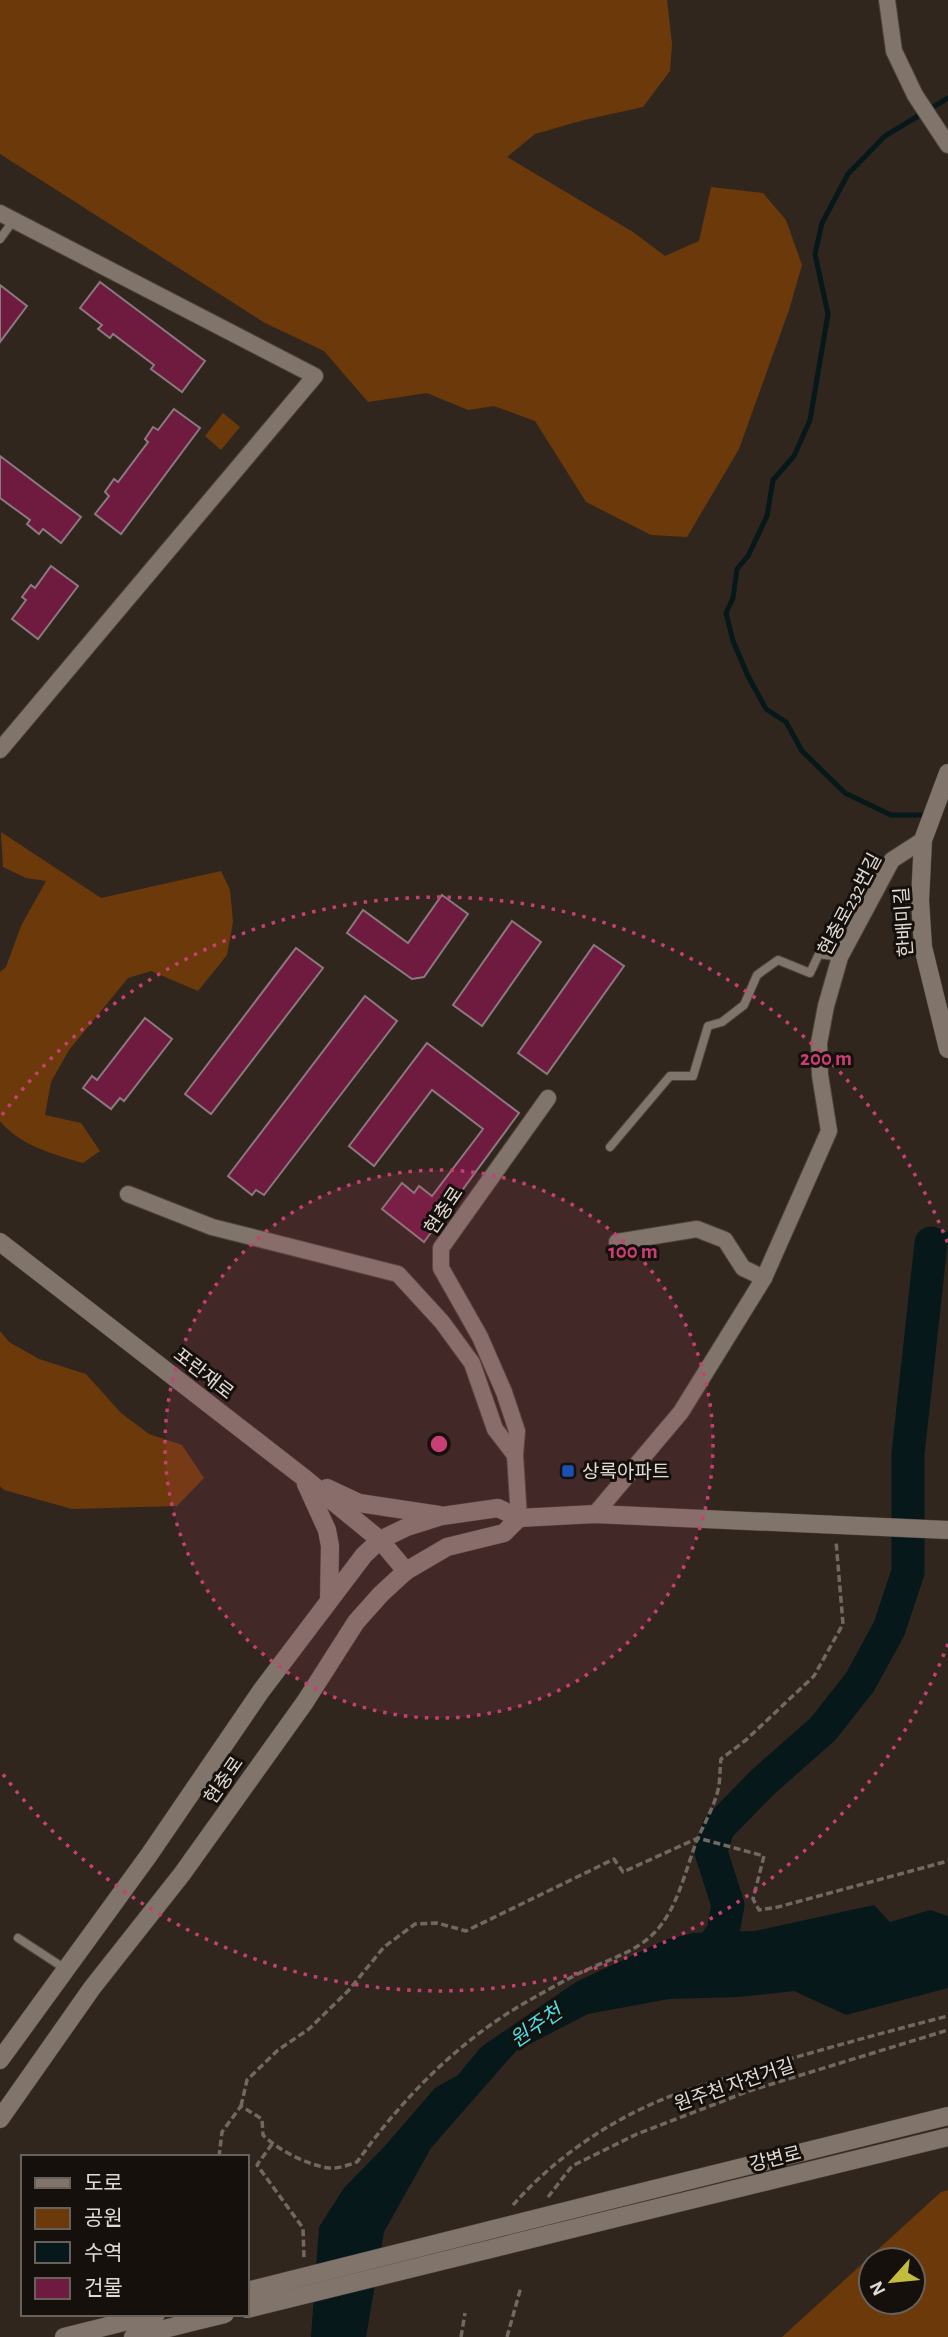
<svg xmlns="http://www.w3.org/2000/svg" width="948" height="2337" font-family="'Alegreya Sans','Noto Sans KR',sans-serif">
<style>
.green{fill:#6c3a0a;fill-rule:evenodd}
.water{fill:#061819}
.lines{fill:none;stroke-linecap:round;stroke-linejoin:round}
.stream{stroke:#061819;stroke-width:5}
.river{stroke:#061819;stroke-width:33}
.building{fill:#6f1b3f;stroke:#8a797e;stroke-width:2}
.service-casing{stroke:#4c443c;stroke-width:10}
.minor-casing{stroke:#4c443c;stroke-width:18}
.tertiary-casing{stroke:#4c443c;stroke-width:19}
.path{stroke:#716861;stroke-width:3.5;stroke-dasharray:7 3.5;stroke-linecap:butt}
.service{stroke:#81746a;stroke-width:8}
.minor{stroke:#81746a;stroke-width:16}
.tertiary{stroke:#81746a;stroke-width:18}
.tertiary-bridge-casing{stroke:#4c443c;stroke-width:19;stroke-linecap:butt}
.tertiary-bridge{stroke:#81746a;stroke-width:18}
.ring{fill:none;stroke:#c83f73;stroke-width:3.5;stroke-dasharray:3.5 7}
.transit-dot{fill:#1a4fb4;stroke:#15100c;stroke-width:2.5}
.labels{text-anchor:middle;stroke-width:6;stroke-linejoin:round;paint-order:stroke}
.street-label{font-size:19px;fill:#e1dad4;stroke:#15100c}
.poi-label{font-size:19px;fill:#e1dad4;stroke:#15100c;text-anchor:start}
.water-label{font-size:21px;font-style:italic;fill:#4cdce5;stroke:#15100c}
.centre{fill:#c83f73;stroke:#15100c;stroke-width:3.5}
.ring-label{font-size:21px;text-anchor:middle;font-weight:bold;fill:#c83f73;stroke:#15100c;stroke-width:6;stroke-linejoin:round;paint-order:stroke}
</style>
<rect width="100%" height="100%" fill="#30261e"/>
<g class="green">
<polygon points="0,0 667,0 672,44 670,71 643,107 584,120 535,134 507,157 633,232 665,256 699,241 711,187 763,193 786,220 802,265 789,310 739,449 687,537 651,535 586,502 535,421 494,406 468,410 427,393 368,402 324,351 265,323 0,154"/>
<polygon points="223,413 240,427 221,450 205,436"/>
<path d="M1,832L101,898L221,871L230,890L233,922L227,955L198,991L151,971L128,978L69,1050L51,1082L45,1115L81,1123L100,1151L83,1163C55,1155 19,1145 0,1121V972L6,967L21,926L46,881L26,878L3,867Z"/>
<polygon points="0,1331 9,1342 39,1359 86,1374 121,1413 149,1434 182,1445 204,1478 177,1506 72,1509 4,1490 0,1486"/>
<path d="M948,2190V2337H782L941,2192ZM871,2260H913V2302H871Z"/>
</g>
<polygon class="water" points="874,1905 890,1922 930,1910 948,1916 948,1988 846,2015 794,1991 739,1997 669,1999 588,2014 516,2051 431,2148 384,2232 366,2337 311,2337 319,2227 344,2188 383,2148 435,2088 458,2075 481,2047 576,1982 665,1940 693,1933 755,1931"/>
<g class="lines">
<g class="stream">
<polyline points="927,815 891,815 845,793 802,751 786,722 766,709 748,676 733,641 726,613 733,598 737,569 748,556 767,516 773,480 794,456 810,420 828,314 815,254 822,223 848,174 885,136 948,98"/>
<polyline points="931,1243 948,1234"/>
</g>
<polyline class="river" points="698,1967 723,1932 728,1905 711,1852 718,1828 763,1782 823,1729 860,1682 889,1629 908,1572 908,1454 931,1243"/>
</g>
<g class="building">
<polygon points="100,282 205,361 182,392 151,369 154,365 113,334 110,338 98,329 102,325 80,308"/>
<polygon points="0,285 27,306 0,342"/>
<polygon points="174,409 200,428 121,534 95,514 109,496 105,492 114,479 118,482 148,442 145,439 153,427 158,430"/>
<polygon points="0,456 81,517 61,543 43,529 39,534 27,524 30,520 0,498"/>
<polygon points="51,566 78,586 38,639 12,619 26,600 22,597 31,585 35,588"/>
<polygon points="442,895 468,914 424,977 412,979 347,933 363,910 408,943"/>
<polygon points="512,921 541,942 482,1026 453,1005"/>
<polygon points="594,945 624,966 547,1074 518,1053"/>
<polygon points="296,948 323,968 211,1114 185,1094"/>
<polygon points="365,996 397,1021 264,1195 256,1190 252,1195 228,1176"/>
<polygon points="145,1018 172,1039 124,1101 120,1098 111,1109 83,1088 92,1076 97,1080"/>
<polygon points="427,1043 519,1113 424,1242 382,1209 402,1183 414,1193 419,1186 432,1196 483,1129 432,1090 374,1166 349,1146"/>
</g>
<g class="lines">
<g class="service-casing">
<g id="service">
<polyline points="0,239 13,221"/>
<polyline points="610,1147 670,1076 693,1076 708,1026 722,1022 744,1005 757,975 778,960 810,973 819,954 840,957"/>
<polyline points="18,1938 67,1970"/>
</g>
</g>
<g class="minor-casing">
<g id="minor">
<polyline points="887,0 894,51 915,95 948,145"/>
<polyline points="0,213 315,376 0,750"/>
<polyline points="128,1194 212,1227 398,1274 442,1322 472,1363 495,1429 515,1455"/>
<polyline points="617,1242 697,1229 725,1240 743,1268 764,1278"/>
<polyline points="595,1514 681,1412 764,1278 829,1131 820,1075 819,1043 826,1006 840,957 892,860 923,840"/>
<polyline points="519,1518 515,1455 517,1431 504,1392 480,1337 441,1268 441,1248 548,1098"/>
</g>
</g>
<g class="tertiary-casing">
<g id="tertiary">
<polyline points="948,773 923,840 920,900 923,947 948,1049"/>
<polyline points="0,1242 303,1477 380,1540 406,1571"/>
<polyline points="306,1484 327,1530 330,1546 329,1601"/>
<polyline points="327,1488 359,1503 439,1515"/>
<polyline points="0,2060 149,1855 261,1691 364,1555 380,1540 407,1527 442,1516 498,1508 519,1518 595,1514 948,1530"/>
<polyline points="0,2119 92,1988 182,1874 305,1702 356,1622 381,1594 406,1571 447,1547 504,1533 519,1518"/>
<polyline points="618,2198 948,2116"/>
<polyline points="612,2219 948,2137"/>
<polyline points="64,2337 156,2314"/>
<polyline points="133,2337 184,2324"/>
</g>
</g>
<g class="path">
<polyline points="241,2106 247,2080 278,2050 309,2029 349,1990 384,1947 415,1924 437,1923 466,1931 614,1859 623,1872 698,1838 764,1856 753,1899 759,1910 778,1907 948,1861"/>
<polyline points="272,2144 257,2165 303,2228 304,2259"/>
<path d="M219,2157L222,2132L241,2106L262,2119L263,2135C278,2150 307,2165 329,2168C337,2169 349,2165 357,2162C404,2096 462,2037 535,1997C553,1987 572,1976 591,1968C613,1958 634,1952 652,1935C677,1912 685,1871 697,1840C705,1822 715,1805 719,1786C720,1777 720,1768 721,1759L746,1740L814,1676L843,1624L836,1541"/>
<polyline points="548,2197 572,2166 637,2134 749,2091 948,2030"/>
<path d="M513,2205C558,2154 620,2113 685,2091C714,2081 743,2073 772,2064C831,2047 889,2031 948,2016"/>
<polyline points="461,2337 465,2313"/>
<polyline points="507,2337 521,2287"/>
</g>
<use href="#service" class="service"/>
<use href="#minor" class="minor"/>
<use href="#tertiary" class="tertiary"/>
<g class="tertiary-bridge-casing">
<g id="tertiary-bridge">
<polyline points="247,2291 618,2198"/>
<polyline points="247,2309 612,2219"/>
<polyline points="184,2324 225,2314"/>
</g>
</g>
<use href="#tertiary-bridge" class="tertiary-bridge"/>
</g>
<circle cx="439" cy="1444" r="274" fill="#c83f73" fill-opacity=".12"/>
<g class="ring">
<circle cx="439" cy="1444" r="274"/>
<path d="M948 1644A547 547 0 0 1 2 1773M2 1115A547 547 0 0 1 948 1244"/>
</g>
<rect class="transit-dot" x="561" y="1464" width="14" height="14" rx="3.5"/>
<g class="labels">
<g class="street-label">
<text transform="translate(849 904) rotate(-62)" y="7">현충로232번길</text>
<text transform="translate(903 922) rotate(-94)" y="7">한배미길</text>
<text transform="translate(443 1210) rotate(-56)" y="7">현충로</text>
<text transform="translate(204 1373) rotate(38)" y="7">포란재로</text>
<text transform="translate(223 1780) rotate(-55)" y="7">현충로</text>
<text transform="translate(734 2084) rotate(-19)" y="7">원주천 자전거길</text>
<text transform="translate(775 2158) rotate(-14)" y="7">강변로</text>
</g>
<g class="poi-label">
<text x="582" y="1478">상록아파트</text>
</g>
<g class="water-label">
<text transform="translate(536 2026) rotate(-35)" y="7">원주천</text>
</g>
</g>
<circle cx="439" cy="1444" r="10" class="centre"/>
<g class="ring-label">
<text x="826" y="1065">200 m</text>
<text x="633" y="1258">100 m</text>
</g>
<rect x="21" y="2155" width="228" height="161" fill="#15100c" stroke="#67615c" stroke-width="2"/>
<rect x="35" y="2178" width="35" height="10" fill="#81746a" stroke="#67615c" stroke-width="2"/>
<text x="84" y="2190" font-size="21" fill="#e1dad4">도로</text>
<rect x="35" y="2208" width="35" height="21" fill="#6c3a0a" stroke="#67615c" stroke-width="2"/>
<text x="84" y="2225" font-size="21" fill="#e1dad4">공원</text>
<rect x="35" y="2242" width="35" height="21" fill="#061819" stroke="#67615c" stroke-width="2"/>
<text x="84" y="2260" font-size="21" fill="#e1dad4">수역</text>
<rect x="35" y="2278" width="35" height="21" fill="#6f1b3f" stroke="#67615c" stroke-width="2"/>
<text x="84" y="2295" font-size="21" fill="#e1dad4">건물</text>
<g transform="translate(892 2281) rotate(243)"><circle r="33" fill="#15100c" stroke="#67615c" stroke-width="2"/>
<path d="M0-5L12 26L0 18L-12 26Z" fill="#c4bc3d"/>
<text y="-10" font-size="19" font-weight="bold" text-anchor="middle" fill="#e1dad4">N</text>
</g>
</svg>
